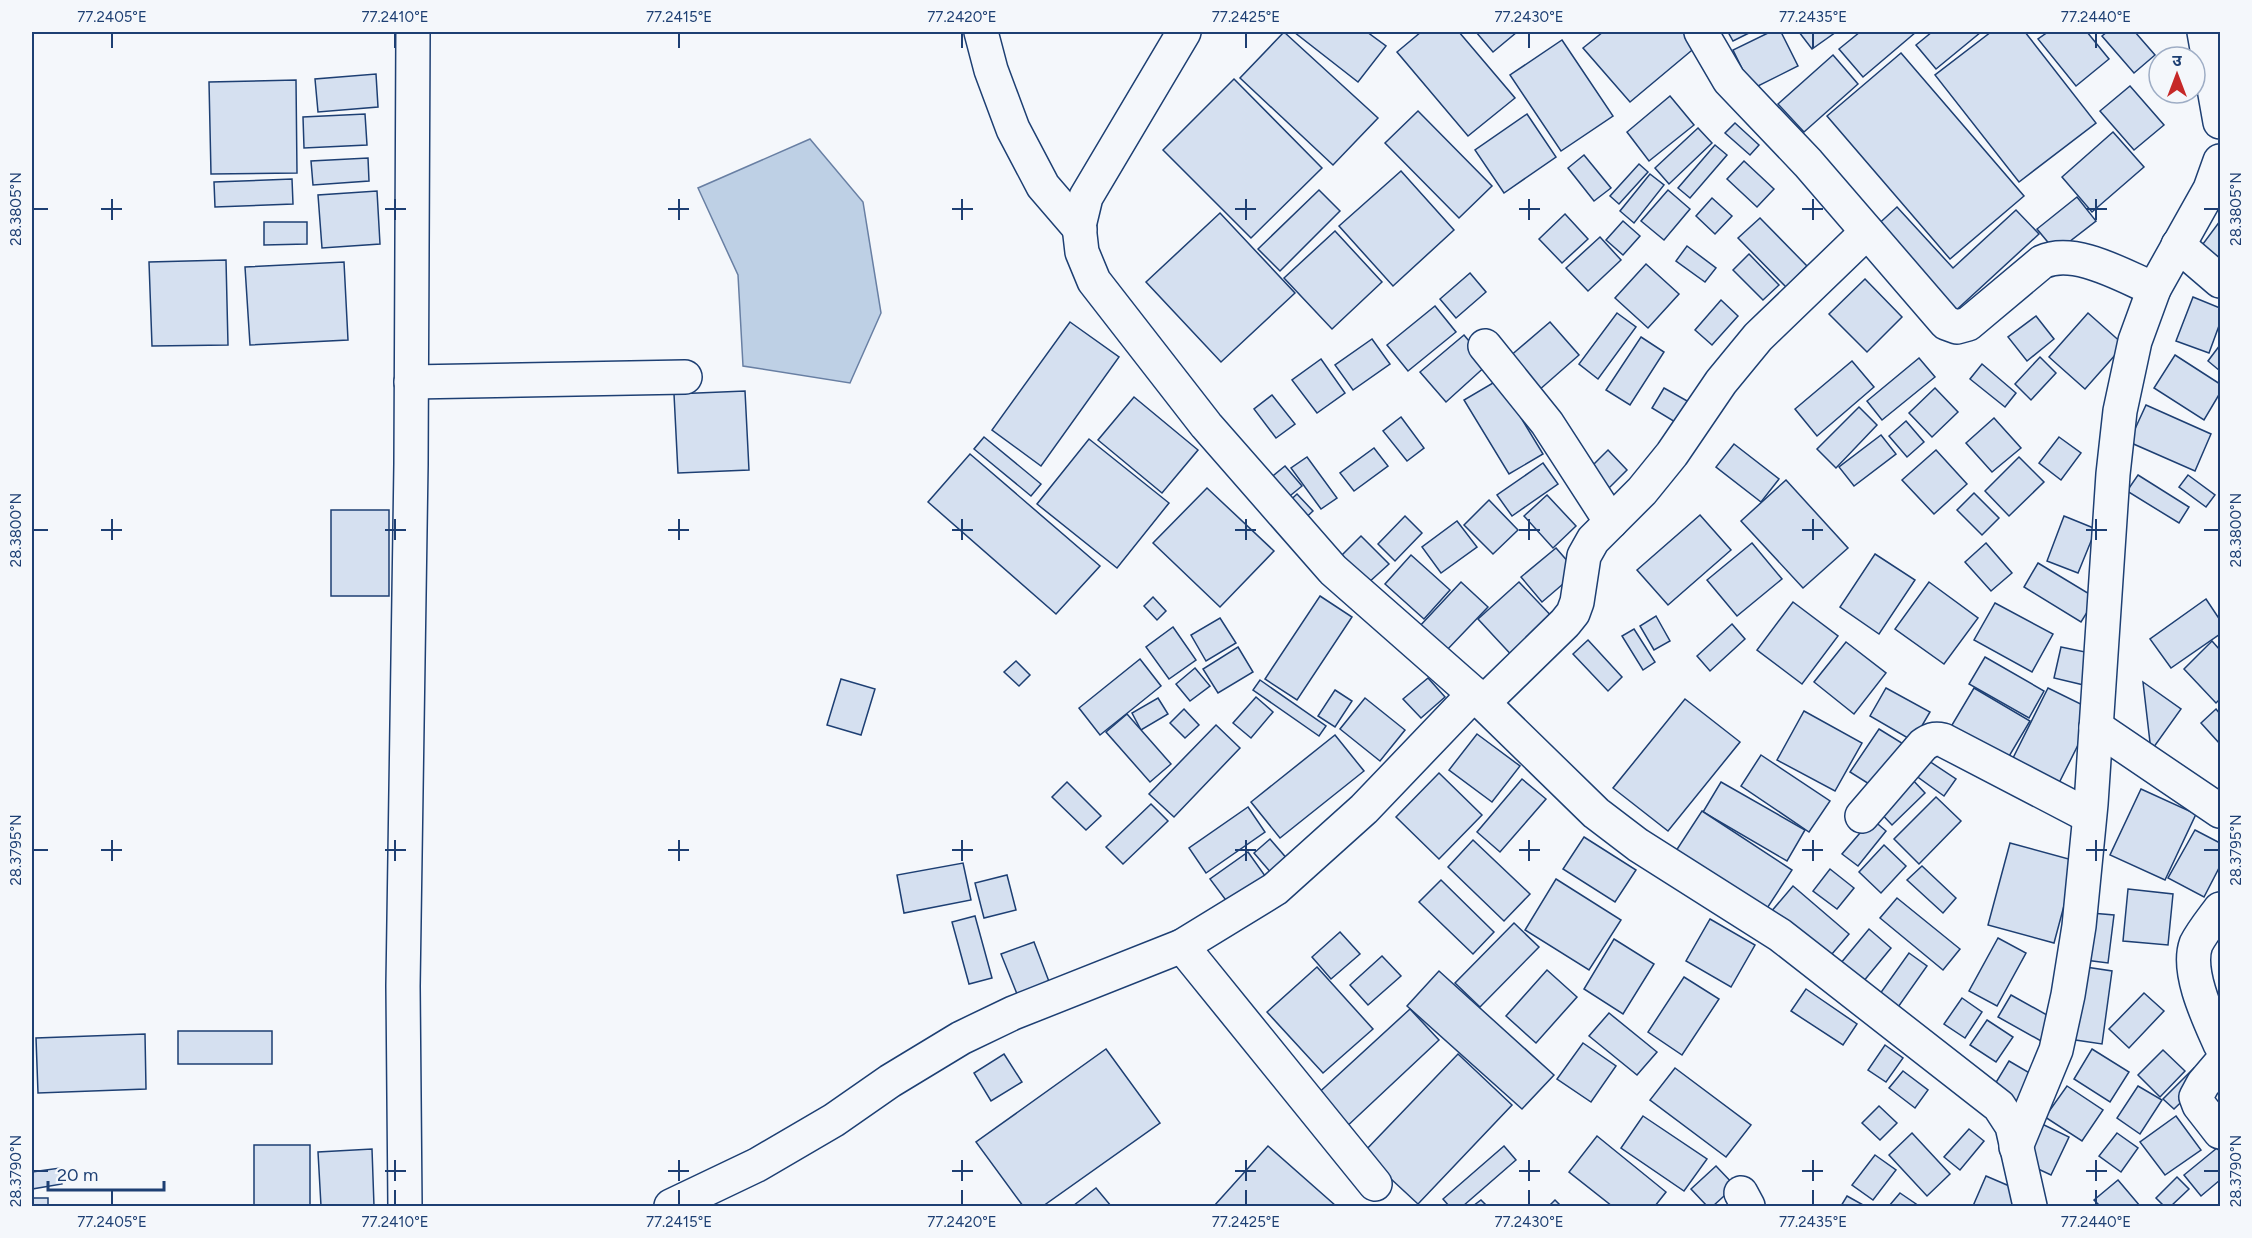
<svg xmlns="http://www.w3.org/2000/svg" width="2252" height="1238" font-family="Figtree,'Noto Sans Devanagari',sans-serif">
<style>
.water{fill:#bed0e5;stroke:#687fa3;stroke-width:1.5}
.building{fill:#d5e0f0;stroke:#1d3f73;stroke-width:1.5}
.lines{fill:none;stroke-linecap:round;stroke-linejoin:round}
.minor-casing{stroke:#1d3f73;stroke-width:36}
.minor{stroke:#f4f7fb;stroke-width:33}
.ticks{fill:none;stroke:#1d3f73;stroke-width:2}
.neatline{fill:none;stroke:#1d3f73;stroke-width:2}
.ticks-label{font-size:15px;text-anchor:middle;fill:#1d3f73}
</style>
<rect width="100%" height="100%" fill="#f4f7fb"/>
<polygon class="water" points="810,139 863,202 881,313 850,383 743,366 738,275 698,188"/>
<g class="building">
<polygon points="1284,32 1378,118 1333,165 1240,78"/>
<polygon points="1294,32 1367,32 1386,46 1358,82"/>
<polygon points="1421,32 1459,32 1515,98 1468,136 1397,52"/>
<polygon points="1476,32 1517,32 1493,52"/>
<polygon points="1603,32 1685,32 1697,46 1630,102 1583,48"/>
<polygon points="1728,32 1751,32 1733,41"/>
<polygon points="1770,32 1781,32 1798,66 1752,89 1733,50"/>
<polygon points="1799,32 1836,32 1812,49"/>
<polygon points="1860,32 1916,32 1863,77 1839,49"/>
<polygon points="1932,32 1981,32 1936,69 1916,45"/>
<polygon points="1991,32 2025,32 2096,123 2019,182 1935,75"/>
<polygon points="2048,32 2087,32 2109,59 2076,86 2038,39"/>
<polygon points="2107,32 2135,32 2155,55 2134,73 2102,36"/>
<polygon points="1562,40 1613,116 1561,151 1510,75"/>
<polygon points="1901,53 2024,196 1950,259 1827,116"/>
<polygon points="1833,55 1858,84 1804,132 1778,104"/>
<polygon points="376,74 378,107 318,112 315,79"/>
<polygon points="1234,79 1322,168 1251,238 1163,150"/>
<polygon points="296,80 297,173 211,174 209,82"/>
<polygon points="2130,86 2164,125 2134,150 2100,111"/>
<polygon points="1670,96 1694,125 1649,161 1627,132"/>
<polygon points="1418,111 1492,186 1459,218 1385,143"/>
<polygon points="365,114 367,145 304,148 303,117"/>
<polygon points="1527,114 1556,157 1504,193 1475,150"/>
<polygon points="1735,123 1759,145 1750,155 1725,133"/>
<polygon points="1698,128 1712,143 1669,184 1655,168"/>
<polygon points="2113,132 2144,167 2092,212 2062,177"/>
<polygon points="1715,145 1727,155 1690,198 1678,188"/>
<polygon points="1584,155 1611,188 1594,201 1568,168"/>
<polygon points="368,158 369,181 313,185 311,161"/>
<polygon points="1744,161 1774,189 1757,207 1727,179"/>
<polygon points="1639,164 1648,172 1619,204 1610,196"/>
<polygon points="1401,171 1454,230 1393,286 1339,226"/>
<polygon points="1650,174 1664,185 1634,223 1620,211"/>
<polygon points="292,179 293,204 215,207 214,182"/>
<polygon points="1319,190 1340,211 1280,271 1258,249"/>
<polygon points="1668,190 1690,209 1664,240 1641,221"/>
<polygon points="377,191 380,244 322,248 318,195"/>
<polygon points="2077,197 2096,221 2056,252 2037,229"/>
<polygon points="1712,198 1732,216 1715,234 1696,216"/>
<polygon points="1897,207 1953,268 2016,210 2039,234 1952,314 1873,229"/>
<polygon points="1220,213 1295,293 1221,362 1146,282"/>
<polygon points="1565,214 1588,239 1562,263 1539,239"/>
<polygon points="1760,218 1807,266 1786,287 1738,238"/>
<polygon points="1623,221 1640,236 1623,255 1606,240"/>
<polygon points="2220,221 2220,269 2197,252"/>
<polygon points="264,222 307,222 307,244 264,245"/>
<polygon points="1335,231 1382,282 1332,329 1284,278"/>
<polygon points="1600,237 1621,260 1588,291 1566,268"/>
<polygon points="1687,246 1716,268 1705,282 1676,261"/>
<polygon points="1749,254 1779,285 1763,300 1733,270"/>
<polygon points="226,260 228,345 152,346 149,262"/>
<polygon points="344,262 348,340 250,345 245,267"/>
<polygon points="1646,264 1679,294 1648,328 1615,298"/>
<polygon points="1470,273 1486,292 1456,318 1440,299"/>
<polygon points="1865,279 1902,317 1867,352 1829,314"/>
<polygon points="2193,297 2220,308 2220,323 2209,353 2176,341"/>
<polygon points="1721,300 1738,316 1712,345 1695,330"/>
<polygon points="1435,306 1456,332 1408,371 1387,345"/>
<polygon points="1617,313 1636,327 1598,379 1579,364"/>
<polygon points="2088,313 2124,345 2085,389 2049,357"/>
<polygon points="2036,316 2054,339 2027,361 2008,337"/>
<polygon points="1070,322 1119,357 1041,466 992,430"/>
<polygon points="1550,322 1579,355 1538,391 1509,357"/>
<polygon points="1464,335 1488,364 1446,402 1420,372"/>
<polygon points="1641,337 1664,352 1630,405 1606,390"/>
<polygon points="1372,339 1390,364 1353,390 1335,365"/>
<polygon points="2220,345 2220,371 2208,361"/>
<polygon points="2175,355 2220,384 2220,393 2204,420 2154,388"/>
<polygon points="2040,357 2056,373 2031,400 2015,384"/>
<polygon points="1919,358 1935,377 1882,420 1867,401"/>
<polygon points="1321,359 1345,393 1317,413 1292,380"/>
<polygon points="1852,361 1874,387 1817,436 1795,409"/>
<polygon points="1982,364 2016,393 2005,407 1970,379"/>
<polygon points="1498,380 1543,454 1509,474 1464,400"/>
<polygon points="1664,388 1698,407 1685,428 1652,408"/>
<polygon points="1935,388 1958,412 1932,437 1909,413"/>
<polygon points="745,391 749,470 678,473 674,394"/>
<polygon points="1272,395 1295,424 1276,438 1254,409"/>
<polygon points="1134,397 1198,450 1162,493 1098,440"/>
<polygon points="2146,405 2211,434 2195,471 2129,442"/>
<polygon points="1859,407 1877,425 1836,468 1817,449"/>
<polygon points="1401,417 1424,448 1407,461 1383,431"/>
<polygon points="1994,418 2021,448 1992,472 1966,443"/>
<polygon points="1906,421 1924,442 1907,457 1889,436"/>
<polygon points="1881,435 1896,454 1854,486 1839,467"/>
<polygon points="984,437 1041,484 1031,496 974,449"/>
<polygon points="2059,437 2081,453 2061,480 2039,463"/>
<polygon points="1089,439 1169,503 1117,568 1037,504"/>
<polygon points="1734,444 1779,479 1761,502 1716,467"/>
<polygon points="1374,448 1388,466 1354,491 1340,473"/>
<polygon points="1608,450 1627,470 1607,490 1588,470"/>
<polygon points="1936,450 1967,484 1934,514 1902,480"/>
<polygon points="970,454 1100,566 1056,614 928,502"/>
<polygon points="1307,457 1337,498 1321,509 1291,468"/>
<polygon points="2019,457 2044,482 2009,516 1985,491"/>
<polygon points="1543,463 1558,484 1512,516 1497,495"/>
<polygon points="1285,466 1302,486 1280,504 1263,484"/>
<polygon points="2138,475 2189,507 2179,523 2127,491"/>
<polygon points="2188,475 2215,495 2206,507 2179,487"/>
<polygon points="1786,480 1848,548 1803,588 1741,521"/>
<polygon points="1207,488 1274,551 1220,607 1153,543"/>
<polygon points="1974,493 1999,518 1982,535 1957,510"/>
<polygon points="1297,494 1313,511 1299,524 1283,507"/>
<polygon points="1547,495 1576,526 1553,548 1524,516"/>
<polygon points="1489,500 1518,530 1493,554 1464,525"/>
<rect x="331" y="510" width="58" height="86"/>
<polygon points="1700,515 1731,550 1668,605 1637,570"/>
<polygon points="1405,516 1422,533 1395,561 1378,544"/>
<polygon points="2064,516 2096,529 2078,573 2047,561"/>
<polygon points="1457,521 1477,547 1441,573 1422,547"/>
<polygon points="1361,536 1389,564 1367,584 1340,557"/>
<polygon points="1752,543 1782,579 1737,616 1707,580"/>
<polygon points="1986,543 2012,573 1991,591 1965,562"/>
<polygon points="1556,548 1577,572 1542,602 1521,577"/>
<polygon points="1875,554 1915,580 1879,634 1840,607"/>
<polygon points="1411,555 1450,590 1424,619 1385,584"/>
<polygon points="2038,563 2096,598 2081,622 2024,587"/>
<polygon points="1461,582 1488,607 1445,652 1418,628"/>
<polygon points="1519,582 1558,623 1517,661 1478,619"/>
<polygon points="1929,582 1978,618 1944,664 1895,629"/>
<polygon points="1320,596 1352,617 1297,700 1265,679"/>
<polygon points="1153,597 1166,611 1157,620 1144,606"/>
<polygon points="2206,599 2220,620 2220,634 2171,668 2150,639"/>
<polygon points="1793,602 1838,636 1802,684 1757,650"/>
<polygon points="1995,603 2053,634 2032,672 1974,640"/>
<polygon points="1656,616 1670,641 1654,650 1640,626"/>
<polygon points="1220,618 1236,643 1206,661 1191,635"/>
<polygon points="1732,624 1745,639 1710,671 1697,656"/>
<polygon points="1173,627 1196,660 1169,679 1146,647"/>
<polygon points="1634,629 1655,662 1643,670 1622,636"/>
<polygon points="1588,640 1622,677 1608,691 1573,654"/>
<polygon points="2212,641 2220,650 2220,699 2216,703 2184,669"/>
<polygon points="1846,642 1886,673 1854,714 1814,682"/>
<polygon points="1238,647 1253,672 1218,693 1203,669"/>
<polygon points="2061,647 2095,654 2088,686 2054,678"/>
<polygon points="1985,657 2044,691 2029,718 1969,684"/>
<polygon points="1140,659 1161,686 1100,735 1079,708"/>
<polygon points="1016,661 1030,675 1019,686 1004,672"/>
<polygon points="1195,668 1210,686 1190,701 1176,684"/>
<polygon points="1428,678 1445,697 1421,718 1403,699"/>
<polygon points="841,679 875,689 861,735 827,725"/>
<polygon points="1260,680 1326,726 1319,736 1253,690"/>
<polygon points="2143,682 2181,709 2151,751"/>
<polygon points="1886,688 1930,712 1913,741 1870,716"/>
<polygon points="1974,688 2030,721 2005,763 1949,730"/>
<polygon points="2048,688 2095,711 2055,791 2008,768"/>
<polygon points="1335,690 1352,701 1335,727 1318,716"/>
<polygon points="1256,697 1273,712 1251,738 1233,723"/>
<polygon points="1158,698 1168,714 1141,730 1132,713"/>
<polygon points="1365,698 1405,730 1380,761 1340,729"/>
<polygon points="1685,699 1740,742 1668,831 1613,788"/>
<polygon points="1184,709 1199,725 1185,738 1170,723"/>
<polygon points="2216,709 2220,714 2220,744 2201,723"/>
<polygon points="1804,711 1862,743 1835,791 1777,760"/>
<polygon points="1127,714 1171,764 1150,782 1106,732"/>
<polygon points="1216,725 1240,748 1174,817 1149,794"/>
<polygon points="1879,729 1905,745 1877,789 1850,772"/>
<polygon points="1477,734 1520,766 1492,802 1449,770"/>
<polygon points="1335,735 1364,771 1280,838 1251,802"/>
<polygon points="1761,755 1830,801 1809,832 1741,786"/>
<polygon points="1926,759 1956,779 1944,796 1915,775"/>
<polygon points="1439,773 1482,815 1439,859 1396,817"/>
<polygon points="1910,777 1925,793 1892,825 1876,808"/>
<polygon points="1522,779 1546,799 1500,852 1477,832"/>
<polygon points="1067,782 1101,816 1086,830 1052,797"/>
<polygon points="1721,782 1805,830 1787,861 1703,812"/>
<polygon points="2141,789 2196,814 2165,880 2110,855"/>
<polygon points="1936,797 1961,821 1919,864 1894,839"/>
<polygon points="1151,804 1168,821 1123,864 1106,847"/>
<polygon points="1248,807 1265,832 1206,873 1189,848"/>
<polygon points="1702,811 1792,870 1762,916 1672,857"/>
<polygon points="1872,819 1886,831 1858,866 1842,854"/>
<polygon points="2195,830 2220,843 2220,866 2204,897 2168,878"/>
<polygon points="1584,837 1636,870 1615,902 1563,869"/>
<polygon points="1270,839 1295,868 1279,882 1254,853"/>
<polygon points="1473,840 1530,894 1504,921 1448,867"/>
<polygon points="2010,843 2076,861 2054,943 1988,925"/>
<polygon points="1884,845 1906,866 1881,893 1859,872"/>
<polygon points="1248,852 1268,880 1231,907 1210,879"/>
<polygon points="963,863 971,900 904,913 897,875"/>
<polygon points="1922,866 1956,898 1943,913 1907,880"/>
<polygon points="1830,869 1854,888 1837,909 1813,891"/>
<polygon points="1007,875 1016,910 984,918 975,883"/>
<polygon points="1556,879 1621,920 1589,970 1525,930"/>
<polygon points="1441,880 1494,932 1473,954 1419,902"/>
<polygon points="1793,886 1849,934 1826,961 1770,913"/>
<polygon points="2128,889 2173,894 2168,945 2123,941"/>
<polygon points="1897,898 1960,949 1943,970 1880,918"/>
<polygon points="2091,913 2114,915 2108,963 2085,960"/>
<polygon points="975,916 992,978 969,984 952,922"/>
<polygon points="1710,919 1755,945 1731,987 1686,961"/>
<polygon points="1514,923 1539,947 1480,1007 1455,983"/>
<polygon points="1869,929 1891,948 1858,988 1836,969"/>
<polygon points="1340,932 1360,954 1331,979 1312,957"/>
<polygon points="1998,938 2026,953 1997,1006 1969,991"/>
<polygon points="1614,939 1654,964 1623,1014 1584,989"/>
<polygon points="1034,942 1053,992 1021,1004 1001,954"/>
<polygon points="1909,953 1927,966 1896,1010 1877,998"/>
<polygon points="1382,956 1401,976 1368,1005 1350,985"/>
<polygon points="2079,966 2112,971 2102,1044 2069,1039"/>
<polygon points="1317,967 1373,1029 1323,1073 1267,1012"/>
<polygon points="1547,970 1577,997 1536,1043 1506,1016"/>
<polygon points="1439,971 1554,1075 1522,1109 1407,1006"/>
<polygon points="1684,977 1719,999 1682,1055 1648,1032"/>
<polygon points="1806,989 1857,1024 1843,1045 1791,1011"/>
<polygon points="2144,993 2164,1011 2129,1048 2109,1029"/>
<polygon points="2011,995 2054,1019 2041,1041 1998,1017"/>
<polygon points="1962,998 1982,1012 1965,1038 1944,1024"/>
<polygon points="1410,1009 1439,1040 1343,1130 1313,1098"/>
<polygon points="1609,1013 1657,1052 1637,1075 1589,1036"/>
<polygon points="1987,1020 2013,1037 1996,1062 1970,1045"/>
<rect x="178" y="1031" width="94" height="33"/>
<polygon points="145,1034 146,1089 38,1093 36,1038"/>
<polygon points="1583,1043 1616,1066 1591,1102 1557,1079"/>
<polygon points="1885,1045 1903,1058 1886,1082 1868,1070"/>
<polygon points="1106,1049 1160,1123 1043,1206 1023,1206 976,1142"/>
<polygon points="2092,1049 2129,1072 2110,1102 2074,1079"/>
<polygon points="2163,1050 2185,1071 2160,1097 2138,1075"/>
<polygon points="1004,1054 1022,1082 991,1101 974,1073"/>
<polygon points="1458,1054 1512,1105 1418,1204 1363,1153"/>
<polygon points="2009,1061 2040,1079 2023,1107 1992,1089"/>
<polygon points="1675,1068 1751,1125 1726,1157 1650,1100"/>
<polygon points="2194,1068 2205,1079 2174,1109 2163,1099"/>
<polygon points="1903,1071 1928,1090 1915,1108 1889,1088"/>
<polygon points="2067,1086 2103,1110 2082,1141 2045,1117"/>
<polygon points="2138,1086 2162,1100 2140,1134 2117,1118"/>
<polygon points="1879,1106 1897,1123 1880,1140 1862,1123"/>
<polygon points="1643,1116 1707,1159 1684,1191 1621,1148"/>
<polygon points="2176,1116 2201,1150 2165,1175 2140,1142"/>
<polygon points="2040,1123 2069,1137 2051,1175 2021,1161"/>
<polygon points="1969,1129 1984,1141 1960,1170 1944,1157"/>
<polygon points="1912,1133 1950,1174 1927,1196 1889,1155"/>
<polygon points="2117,1133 2138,1148 2121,1172 2099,1156"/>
<polygon points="1597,1136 1666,1192 1655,1206 1612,1206 1569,1172"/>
<rect x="254" y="1145" width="56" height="61"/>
<polygon points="1268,1146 1336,1206 1214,1206"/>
<polygon points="1504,1146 1516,1160 1463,1206 1449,1206 1443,1199"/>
<polygon points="2217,1148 2220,1152 2220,1180 2201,1196 2184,1175"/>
<polygon points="372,1149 374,1206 321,1206 318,1152"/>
<polygon points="1875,1155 1896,1170 1873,1200 1852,1185"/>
<polygon points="1716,1166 1735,1186 1713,1206 1707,1206 1691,1189"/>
<polygon points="60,1168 62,1184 32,1189 32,1172"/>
<polygon points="1986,1176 2021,1191 2014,1206 1973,1206"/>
<polygon points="2177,1177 2189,1189 2171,1206 2164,1206 2156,1198"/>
<polygon points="2118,1180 2140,1206 2100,1206 2094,1200"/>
<polygon points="1096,1188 1111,1206 1073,1206"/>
<polygon points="1900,1193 1919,1206 1889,1206"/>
<polygon points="1847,1196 1865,1206 1841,1206"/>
<rect x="32" y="1198" width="16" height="8"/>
<polygon points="1481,1200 1487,1206 1473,1206"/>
<polygon points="1555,1200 1561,1206 1549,1206"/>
</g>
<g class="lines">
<g class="minor-casing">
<g id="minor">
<polyline points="981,32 991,70 1013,129 1043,186 1080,229"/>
<polyline points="1184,32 1086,197 1079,226 1082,252 1094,281 1206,425 1333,570 1474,694 1596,813 1638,845 1780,935 1999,1106 2012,1126 2030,1206"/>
<path d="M1701,32L1729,80L1808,163L1946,323L1957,327L1968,324L2042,262C2075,247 2123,276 2154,289"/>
<polyline points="2204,32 2220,122"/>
<polyline points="2178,245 2220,281"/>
<polyline points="1485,346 1547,423 1611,522"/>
<polyline points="411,382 685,377"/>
<polyline points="1483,703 1565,623 1573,613 1577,602 1584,556 1593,540 1642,491 1672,454 1721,382 1758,337 1867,232"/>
<polyline points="2096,727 2220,811"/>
<path d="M1862,816L1923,745C1930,740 1934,738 1943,740L2089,816"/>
<path d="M2220,909C2212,920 2202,932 2196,944C2186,972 2209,1019 2220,1044"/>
<polyline points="1182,946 1375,1184"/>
<polyline points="2220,1064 2203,1084 2196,1097 2199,1105 2220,1132"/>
<polyline points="2016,1147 2056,1050 2068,995 2079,926 2091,804 2113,474 2120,411 2135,341 2154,289 2210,189 2220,161"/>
<polyline points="1741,1193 1748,1206"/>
<polyline points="405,1206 403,986 411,464 413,32"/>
<polyline points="671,1206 757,1165 834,1120 890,1081 961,1038 1013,1013 1182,946 1275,889 1364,809 1474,694"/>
</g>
</g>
<use href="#minor" class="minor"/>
</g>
<path class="ticks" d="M112,33V48M395,33V48M679,33V48M962,33V48M1246,33V48M1529,33V48M1813,33V48M2096,33V48M112,199V220M395,199V220M679,199V220M962,199V220M1246,199V220M1529,199V220M1813,199V220M2096,199V220M33,209H48M101,209H122M385,209H406M668,209H689M952,209H973M1235,209H1256M1519,209H1540M1802,209H1823M2086,209H2107M2204,209H2219M112,519V540M395,519V540M679,519V540M962,519V540M1246,519V540M1529,519V540M1813,519V540M2096,519V540M33,530H48M101,530H122M385,530H406M668,530H689M952,530H973M1235,530H1256M1519,530H1540M1802,530H1823M2086,530H2107M2204,530H2219M112,840V861M395,840V861M679,840V861M962,840V861M1246,840V861M1529,840V861M1813,840V861M2096,840V861M33,850H48M101,850H122M385,850H406M668,850H689M952,850H973M1235,850H1256M1519,850H1540M1802,850H1823M2086,850H2107M2204,850H2219M395,1160V1181M679,1160V1181M962,1160V1181M1246,1160V1181M1529,1160V1181M1813,1160V1181M2096,1160V1181M33,1171H48M385,1171H406M668,1171H689M952,1171H973M1235,1171H1256M1519,1171H1540M1802,1171H1823M2086,1171H2107M2204,1171H2219M112,1190V1205M395,1190V1205M679,1190V1205M962,1190V1205M1246,1190V1205M1529,1190V1205M1813,1190V1205M2096,1190V1205"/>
<rect width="2252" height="1238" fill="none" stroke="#f4f7fb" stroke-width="66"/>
<g transform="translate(2177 75)"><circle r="28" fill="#f4f7fb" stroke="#9eadc5" stroke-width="1.5"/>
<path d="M0-4.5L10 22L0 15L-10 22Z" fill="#c62828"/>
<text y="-9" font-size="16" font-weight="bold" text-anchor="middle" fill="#1d3f73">उ</text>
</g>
<path d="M48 1181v9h116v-9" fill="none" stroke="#1d3f73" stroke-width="3"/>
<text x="57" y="1181" font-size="18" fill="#1d3f73" stroke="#f4f7fb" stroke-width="4.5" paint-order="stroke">20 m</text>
<rect x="33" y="33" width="2186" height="1172" class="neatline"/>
<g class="ticks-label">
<text x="112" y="22">77.2405°E</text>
<text x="395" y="22">77.2410°E</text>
<text x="679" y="22">77.2415°E</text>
<text x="962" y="22">77.2420°E</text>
<text x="1246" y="22">77.2425°E</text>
<text x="1529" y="22">77.2430°E</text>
<text x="1813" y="22">77.2435°E</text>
<text x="2096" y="22">77.2440°E</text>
<text transform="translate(16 209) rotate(-90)" y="5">28.3805°N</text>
<text transform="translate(2236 209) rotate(-90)" y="5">28.3805°N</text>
<text transform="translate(16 530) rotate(-90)" y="5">28.3800°N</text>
<text transform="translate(2236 530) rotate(-90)" y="5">28.3800°N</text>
<text transform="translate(16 850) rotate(-90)" y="5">28.3795°N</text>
<text transform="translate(2236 850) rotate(-90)" y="5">28.3795°N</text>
<text transform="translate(16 1171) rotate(-90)" y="5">28.3790°N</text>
<text transform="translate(2236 1171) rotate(-90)" y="5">28.3790°N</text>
<text x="112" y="1227">77.2405°E</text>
<text x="395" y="1227">77.2410°E</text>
<text x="679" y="1227">77.2415°E</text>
<text x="962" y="1227">77.2420°E</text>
<text x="1246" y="1227">77.2425°E</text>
<text x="1529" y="1227">77.2430°E</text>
<text x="1813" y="1227">77.2435°E</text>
<text x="2096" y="1227">77.2440°E</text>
</g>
</svg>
